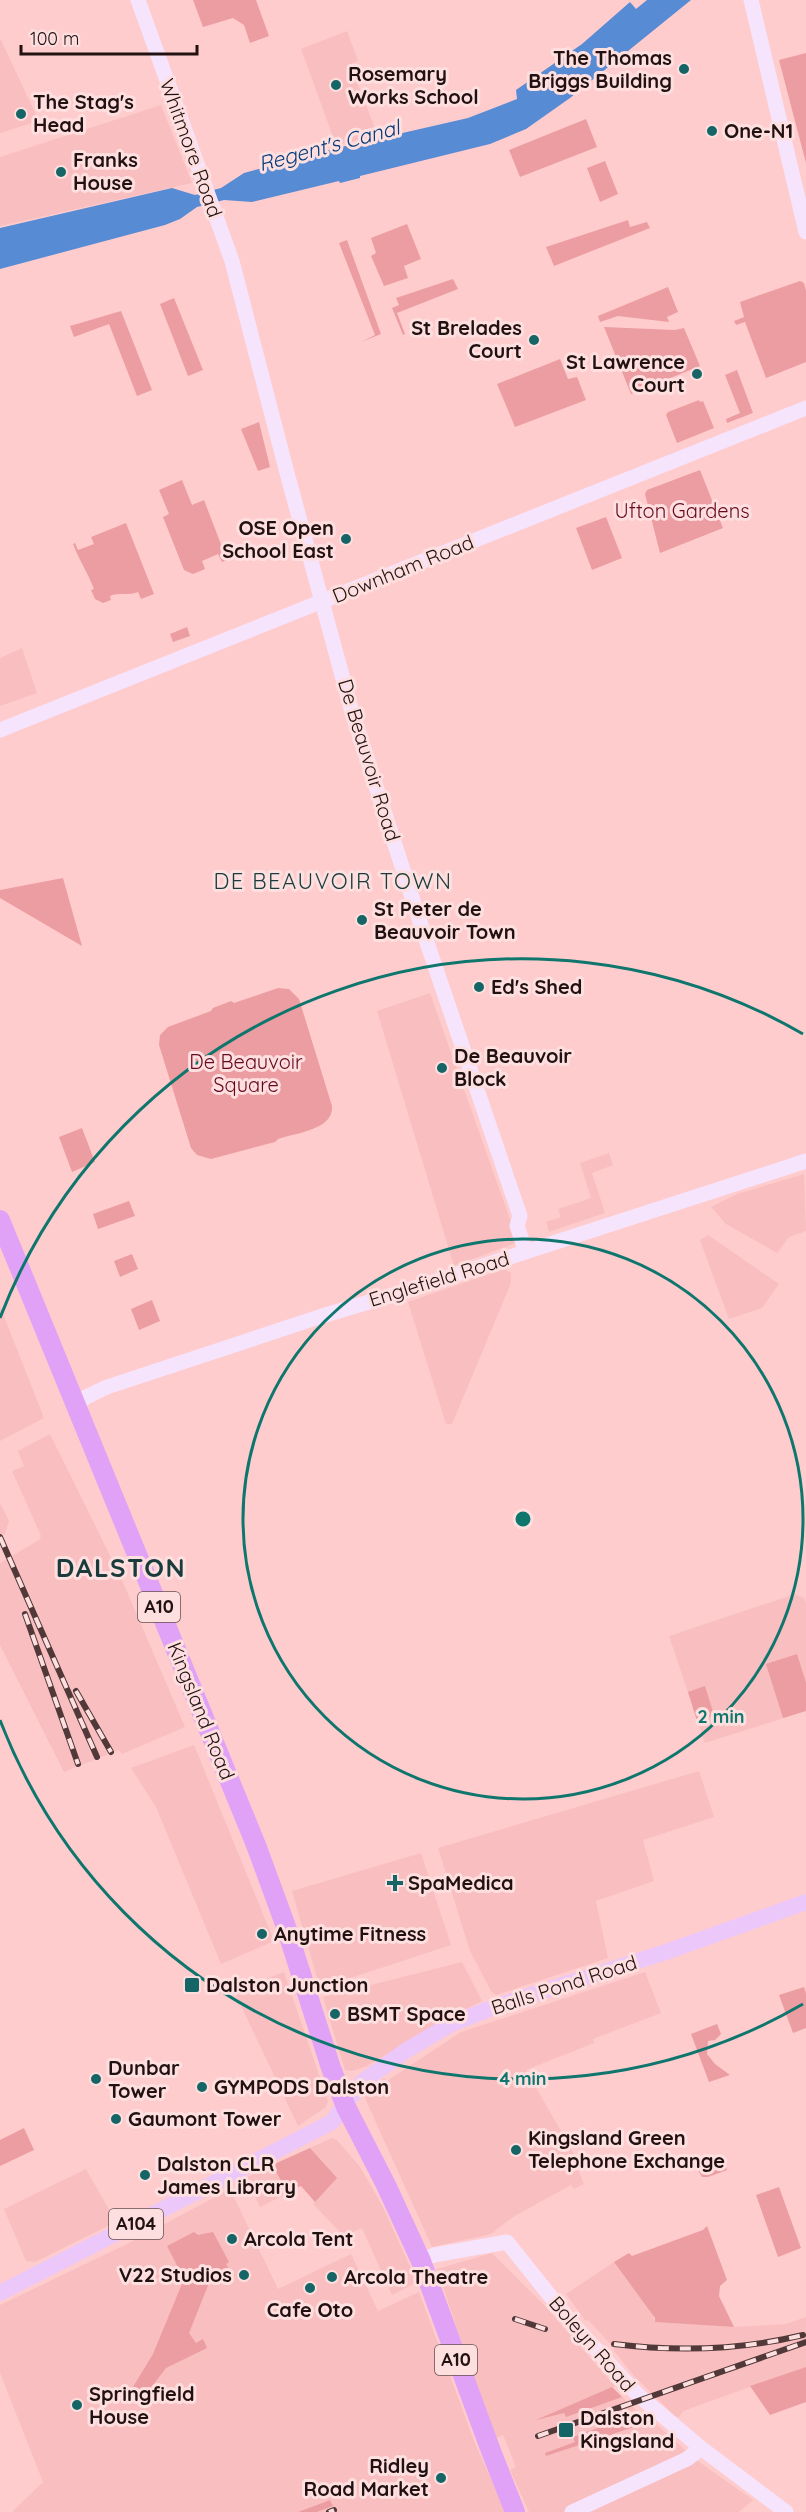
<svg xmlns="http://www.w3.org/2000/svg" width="806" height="2512" font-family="Quicksand,sans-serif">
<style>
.built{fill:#f9bebf}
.green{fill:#ec9da1}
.water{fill:#578bd4}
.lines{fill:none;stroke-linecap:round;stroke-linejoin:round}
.secondary{stroke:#f6e3fc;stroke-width:15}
.primary{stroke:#ecc7fa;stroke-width:16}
.highway{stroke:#e0a2f6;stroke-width:20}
.rail-casing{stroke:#513939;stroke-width:6}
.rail{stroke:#fedfdf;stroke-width:4;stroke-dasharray:11;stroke-linecap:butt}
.ring{fill:none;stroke:#0f766e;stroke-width:3}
.poi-dot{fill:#156466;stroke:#fedfdf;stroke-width:2}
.labels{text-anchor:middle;stroke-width:6;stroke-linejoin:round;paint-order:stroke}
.shield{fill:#fedfdf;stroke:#644f4f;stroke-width:1.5}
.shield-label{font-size:18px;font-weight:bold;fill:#211}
.poi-label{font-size:20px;font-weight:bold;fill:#211;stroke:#fedfdf;text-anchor:start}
.street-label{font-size:20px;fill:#211;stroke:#fedfdf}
.park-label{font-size:20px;fill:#65081d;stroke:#fedfdf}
.water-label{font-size:21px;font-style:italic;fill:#023a7b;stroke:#fedfdf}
.quarter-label{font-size:22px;letter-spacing:1.5px;fill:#193b3c;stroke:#fedfdf}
.district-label{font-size:26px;font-weight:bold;letter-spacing:1.5px;fill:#193b3c;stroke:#fedfdf}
.centre{fill:#0f766e;stroke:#fedfdf;stroke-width:3}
.ring-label{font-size:18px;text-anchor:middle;font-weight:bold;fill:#0f766e;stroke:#fedfdf;stroke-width:6;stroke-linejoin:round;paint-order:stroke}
</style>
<rect width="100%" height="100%" fill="#ffcccd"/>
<g class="built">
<polygon points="347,31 358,61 350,64 378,136 336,145 301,49"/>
<polygon points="0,38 39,121 0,133"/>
<polygon points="161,105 192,183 0,226 0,157"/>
<polygon points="22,648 37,693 0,706 0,658"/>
<polygon points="430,993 518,1242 454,1266 377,1011"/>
<polygon points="609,1153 613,1165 592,1173 605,1213 549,1232 546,1222 561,1217 558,1209 591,1198 580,1163"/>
<polygon points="804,1174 806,1231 789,1237 777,1253 726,1224 711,1207 737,1194"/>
<polygon points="708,1235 779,1284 762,1308 729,1319 700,1240"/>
<polygon points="504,1269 511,1273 511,1283 452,1424 446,1424 408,1302"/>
<polygon points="0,1306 44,1418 0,1441"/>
<polygon points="50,1434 122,1580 185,1727 122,1754 119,1750 64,1772 0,1645 0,1563 39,1540 41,1536 12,1471 24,1466 18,1451"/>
<polygon points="0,1503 9,1521 5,1534 0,1537"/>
<polygon points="795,1594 804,1598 806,1604 806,1711 705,1743 669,1636"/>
<polygon points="194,1745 274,1941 221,1964 156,1807 131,1768"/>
<polygon points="699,1771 714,1817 643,1840 654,1881 596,1901 608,1958 496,1995 491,1991 470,1951 438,1848"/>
<polygon points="421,1853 451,1945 320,1988 292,1891"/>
<polygon points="462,1962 482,2001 438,2023 367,2066 352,2071 345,2070 323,1997"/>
<polygon points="284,1972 328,2101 326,2107 298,2126 234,1991"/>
<polygon points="645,1972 661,2013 593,2039 594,2043 526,2070 574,2154 573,2157 584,2184 574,2189 571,2185 513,2217 491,2234 432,2247 365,2098 367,2094 384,2078 387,2081 461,2032"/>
<polygon points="332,2138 337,2140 360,2167 383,2207 417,2282 392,2295 362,2228 344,2236 313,2204 335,2178 310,2148"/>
<polygon points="271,2164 288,2193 260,2207 248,2182 248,2177"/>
<polygon points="86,2169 116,2222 35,2262 26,2261 4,2209"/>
<polygon points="230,2189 278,2289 351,2254 378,2311 419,2292 476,2446 506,2512 317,2512 332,2506 330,2500 298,2512 12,2512 43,2482 0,2373 0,2305 131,2242"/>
<polygon points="492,2253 545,2306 615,2386 613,2388 648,2422 653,2421 695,2459 753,2500 739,2512 529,2512 510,2470 516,2467 503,2435 496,2438 482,2403 437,2269"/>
<polygon points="614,2262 652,2313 655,2322 734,2327 786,2324 806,2317 806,2367 683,2411 679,2417 675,2416 635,2377 614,2351 614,2348 589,2321 585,2320 566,2294"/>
</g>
<g class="green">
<polygon points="193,0 256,0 269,36 250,43 244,25 233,18 203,27"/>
<polygon points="806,53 806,163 779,60"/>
<polygon points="586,119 597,147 520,177 509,150"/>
<polygon points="605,161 618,194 600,202 587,168"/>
<polygon points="628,220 630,227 647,222 650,228 554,266 546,247"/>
<polygon points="407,224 421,259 404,266 408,278 384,286 371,256 376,253 371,238"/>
<polygon points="347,240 381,334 361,342 375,335 339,243"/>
<polygon points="453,279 458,289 397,313 405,334 403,335 392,308 399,305 396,298"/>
<polygon points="800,281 804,283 806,291 806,362 766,378 745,322 736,325 734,321 744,317 740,302"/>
<polygon points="668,287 678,312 667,317 669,322 618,316 600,322 598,316"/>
<polygon points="174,298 203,370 188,376 160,304"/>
<polygon points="121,311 152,390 137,396 109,324 74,337 70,326"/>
<polygon points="604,327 675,330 684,328 700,366 631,394"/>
<polygon points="560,359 568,379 577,377 586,400 515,427 497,384"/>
<polygon points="737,370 753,413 727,423 726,419 740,413 725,375"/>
<polygon points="699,400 700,402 703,401 714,428 677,443 666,415 668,412"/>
<polygon points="259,422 270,467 258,471 241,429"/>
<polygon points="700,470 723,528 660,553 645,494 647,490"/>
<polygon points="182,480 192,505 204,500 227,560 222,562 218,554 202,561 205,569 193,574 184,570 163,517 169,514 159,490"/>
<polygon points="606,517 622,558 592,570 576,528"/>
<path d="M126,523L154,594L141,599L138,592C128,596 120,592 110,596L111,600L103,603L95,599L91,590L94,589C88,573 79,560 73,544L75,543L78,550L94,544L91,537Z"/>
<polygon points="187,627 190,636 173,642 170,634"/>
<polygon points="63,878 82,946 0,898 0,890"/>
<path d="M278,988L289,989L299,999L332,1106C334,1130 295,1133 278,1139L275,1142L211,1159L197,1155L191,1148L159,1045L160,1035L168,1027L211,1011L213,1008L231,1001L234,1003Z"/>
<polygon points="82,1128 95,1162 72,1172 59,1137"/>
<polygon points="129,1201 135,1216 98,1229 93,1214"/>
<polygon points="132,1254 138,1269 120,1277 114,1261"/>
<polygon points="152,1300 160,1321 139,1330 131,1309"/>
<polygon points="797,1654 806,1683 806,1711 783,1718 766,1664"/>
<polygon points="705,1686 714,1715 697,1721 688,1692"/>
<polygon points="804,1987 806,1993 806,2028 793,2033 779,1995"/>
<polygon points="717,2024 721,2034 715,2040 708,2041 707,2054 715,2064 730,2075 709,2082 691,2034"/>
<polygon points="24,2128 34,2150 0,2166 0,2140"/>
<polygon points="310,2148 337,2178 315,2202 301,2186 287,2191 272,2165"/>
<polygon points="699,2163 702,2172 725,2163 727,2170 708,2177 702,2177 695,2165"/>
<polygon points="779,2187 801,2248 778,2257 756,2195"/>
<polygon points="707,2226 727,2280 720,2286 719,2296 734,2327 655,2322 655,2318 614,2262 629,2253 632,2256 703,2230"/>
<polygon points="194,2232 198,2235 213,2232 229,2262 226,2264 231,2272 209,2283 189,2333 196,2343 203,2339 207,2348 166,2368 139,2403 125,2400 153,2354 184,2279 167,2246"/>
<polygon points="806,2367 806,2402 770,2415 750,2386"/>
<polygon points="612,2387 622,2397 566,2417 564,2413 536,2420"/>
<polygon points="639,2413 649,2422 546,2456 545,2453 575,2442 573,2437"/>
<polygon points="330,2500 333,2506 317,2512 298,2512"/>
</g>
<polygon class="water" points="647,0 691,0 570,98 526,129 490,144 360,176 360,178 340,183 339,181 252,202 224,200 197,207 180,219 165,225 0,269 0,228 172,188 195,195 221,188 244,173 337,148 468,118 517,99 516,90 582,44 630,2 636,9"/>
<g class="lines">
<g class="secondary">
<polyline points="138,0 232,261 287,473 352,712 420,922 520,1216 517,1226 526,1252"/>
<polyline points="751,0 806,232"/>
<polyline points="0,730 806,408"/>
<polyline points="76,1406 86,1397 107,1387 322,1316 396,1294 806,1161"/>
<polyline points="421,2261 434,2255 507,2242 571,2322 637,2394 701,2448 786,2512"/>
<polyline points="572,2512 687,2459 701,2448"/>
</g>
<polyline class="primary" points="0,2293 332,2122 362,2082 407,2050 451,2024 497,2006 666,1952 806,1902"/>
<polyline class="highway" points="0,1220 256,1845 285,1924 331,2068 346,2107 386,2185 421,2261 491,2451 515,2512"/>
<g class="rail-casing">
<g id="rail">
<polyline points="0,1537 97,1757"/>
<polyline points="25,1614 78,1764"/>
<polyline points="76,1691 111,1752"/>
<polyline points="515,2319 545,2329"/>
<path d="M614,2344C678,2352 741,2350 803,2335"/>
<polyline points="538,2436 806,2342"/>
<polyline points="329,2512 334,2510"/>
</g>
</g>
<use href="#rail" class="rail"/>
</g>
<g class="ring">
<circle cx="523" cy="1519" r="280"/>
<path d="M803 2004A560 560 0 0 1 0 1720M0 1318A560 560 0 0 1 803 1034"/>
</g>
<g class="poi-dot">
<circle cx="684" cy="69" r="6"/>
<circle cx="336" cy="85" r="6"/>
<circle cx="21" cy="114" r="6"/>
<circle cx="712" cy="131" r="6"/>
<circle cx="61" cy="172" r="6"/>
<circle cx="534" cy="340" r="6"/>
<circle cx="697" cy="374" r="6"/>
<circle cx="346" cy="539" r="6"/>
<circle cx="362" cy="920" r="6"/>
<circle cx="479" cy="987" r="6"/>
<circle cx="442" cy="1068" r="6"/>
<path d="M392 1874h6v6h6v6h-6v6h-6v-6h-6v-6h6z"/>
<circle cx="262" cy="1934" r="6"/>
<rect x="184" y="1977" width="16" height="16" rx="3"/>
<circle cx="335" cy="2014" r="6"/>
<circle cx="96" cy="2079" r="6"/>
<circle cx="202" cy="2087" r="6"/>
<circle cx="116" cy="2119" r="6"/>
<circle cx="516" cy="2150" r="6"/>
<circle cx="145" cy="2175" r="6"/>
<circle cx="232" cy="2239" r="6"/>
<circle cx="244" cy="2275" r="6"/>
<circle cx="332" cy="2277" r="6"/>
<circle cx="310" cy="2288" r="6"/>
<circle cx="77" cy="2405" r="6"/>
<rect x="558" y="2422" width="16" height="16" rx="3"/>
<circle cx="441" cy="2478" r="6"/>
</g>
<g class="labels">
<g class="shield">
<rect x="138" y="1592" width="42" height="30" rx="4.5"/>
<rect x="109" y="2209" width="54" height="30" rx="4.5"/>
<rect x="435" y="2345" width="42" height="30" rx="4.5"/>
</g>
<g class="shield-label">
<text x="159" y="1613">A10</text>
<text x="136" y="2230">A104</text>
<text x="456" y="2366">A10</text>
</g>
<g class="poi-label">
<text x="672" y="65" text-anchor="end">The Thomas<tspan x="672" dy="23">Briggs Building</tspan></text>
<text x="348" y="81">Rosemary<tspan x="348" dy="23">Works School</tspan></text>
<text x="33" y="109">The Stag's<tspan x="33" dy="23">Head</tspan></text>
<text x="724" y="138">One-N1</text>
<text x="73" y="167">Franks<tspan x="73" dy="23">House</tspan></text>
<text x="522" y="335" text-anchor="end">St Brelades<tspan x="522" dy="23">Court</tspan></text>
<text x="685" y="369" text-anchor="end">St Lawrence<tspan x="685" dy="23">Court</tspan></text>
<text x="334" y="535" text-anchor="end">OSE Open<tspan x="334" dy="23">School East</tspan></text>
<text x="374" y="916">St Peter de<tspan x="374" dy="23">Beauvoir Town</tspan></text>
<text x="491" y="994">Ed's Shed</text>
<text x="454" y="1063">De Beauvoir<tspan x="454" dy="23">Block</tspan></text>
<text x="408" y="1890">SpaMedica</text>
<text x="274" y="1941">Anytime Fitness</text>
<text x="206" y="1992">Dalston Junction</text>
<text x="347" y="2021">BSMT Space</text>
<text x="108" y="2075">Dunbar<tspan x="108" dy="23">Tower</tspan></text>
<text x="214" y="2094">GYMPODS Dalston</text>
<text x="128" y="2126">Gaumont Tower</text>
<text x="528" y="2145">Kingsland Green<tspan x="528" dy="23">Telephone Exchange</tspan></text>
<text x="157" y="2171">Dalston CLR<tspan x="157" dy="23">James Library</tspan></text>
<text x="244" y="2246">Arcola Tent</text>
<text x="232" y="2282" text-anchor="end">V22 Studios</text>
<text x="344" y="2284">Arcola Theatre</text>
<text x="310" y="2317" text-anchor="middle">Cafe Oto</text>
<text x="89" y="2401">Springfield<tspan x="89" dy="23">House</tspan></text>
<text x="580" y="2425">Dalston<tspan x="580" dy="23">Kingsland</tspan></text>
<text x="429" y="2473" text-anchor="end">Ridley<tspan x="429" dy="23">Road Market</tspan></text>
</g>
<g class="street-label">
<text transform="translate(191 148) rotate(70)" y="7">Whitmore Road</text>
<text transform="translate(403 569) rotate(-22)" y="7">Downham Road</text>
<text transform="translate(369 760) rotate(73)" y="7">De Beauvoir Road</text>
<text transform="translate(439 1279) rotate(-17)" y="7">Englefield Road</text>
<text transform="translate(201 1711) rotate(68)" y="7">Kingsland Road</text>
<text transform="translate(564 1985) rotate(-18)" y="7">Balls Pond Road</text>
<text transform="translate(592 2344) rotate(49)" y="7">Boleyn Road</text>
</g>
<g class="park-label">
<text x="682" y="518">Ufton Gardens</text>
<text x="246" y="1069">De Beauvoir<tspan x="246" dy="23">Square</tspan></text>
</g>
<g class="water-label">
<text transform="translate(329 146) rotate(-15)" y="7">Regent's Canal</text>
</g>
<g class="quarter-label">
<text x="333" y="889">DE BEAUVOIR TOWN</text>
</g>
<g class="district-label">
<text x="121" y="1577">DALSTON</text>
</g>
</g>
<circle cx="523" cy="1519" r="9" class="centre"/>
<g class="ring-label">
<text x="721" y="1723">2 min</text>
<text x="523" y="2085">4 min</text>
</g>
<path d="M21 45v9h176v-9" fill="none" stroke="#221111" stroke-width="3"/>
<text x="30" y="45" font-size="18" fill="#221111" stroke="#fedfdf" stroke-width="4.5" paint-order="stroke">100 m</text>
</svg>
